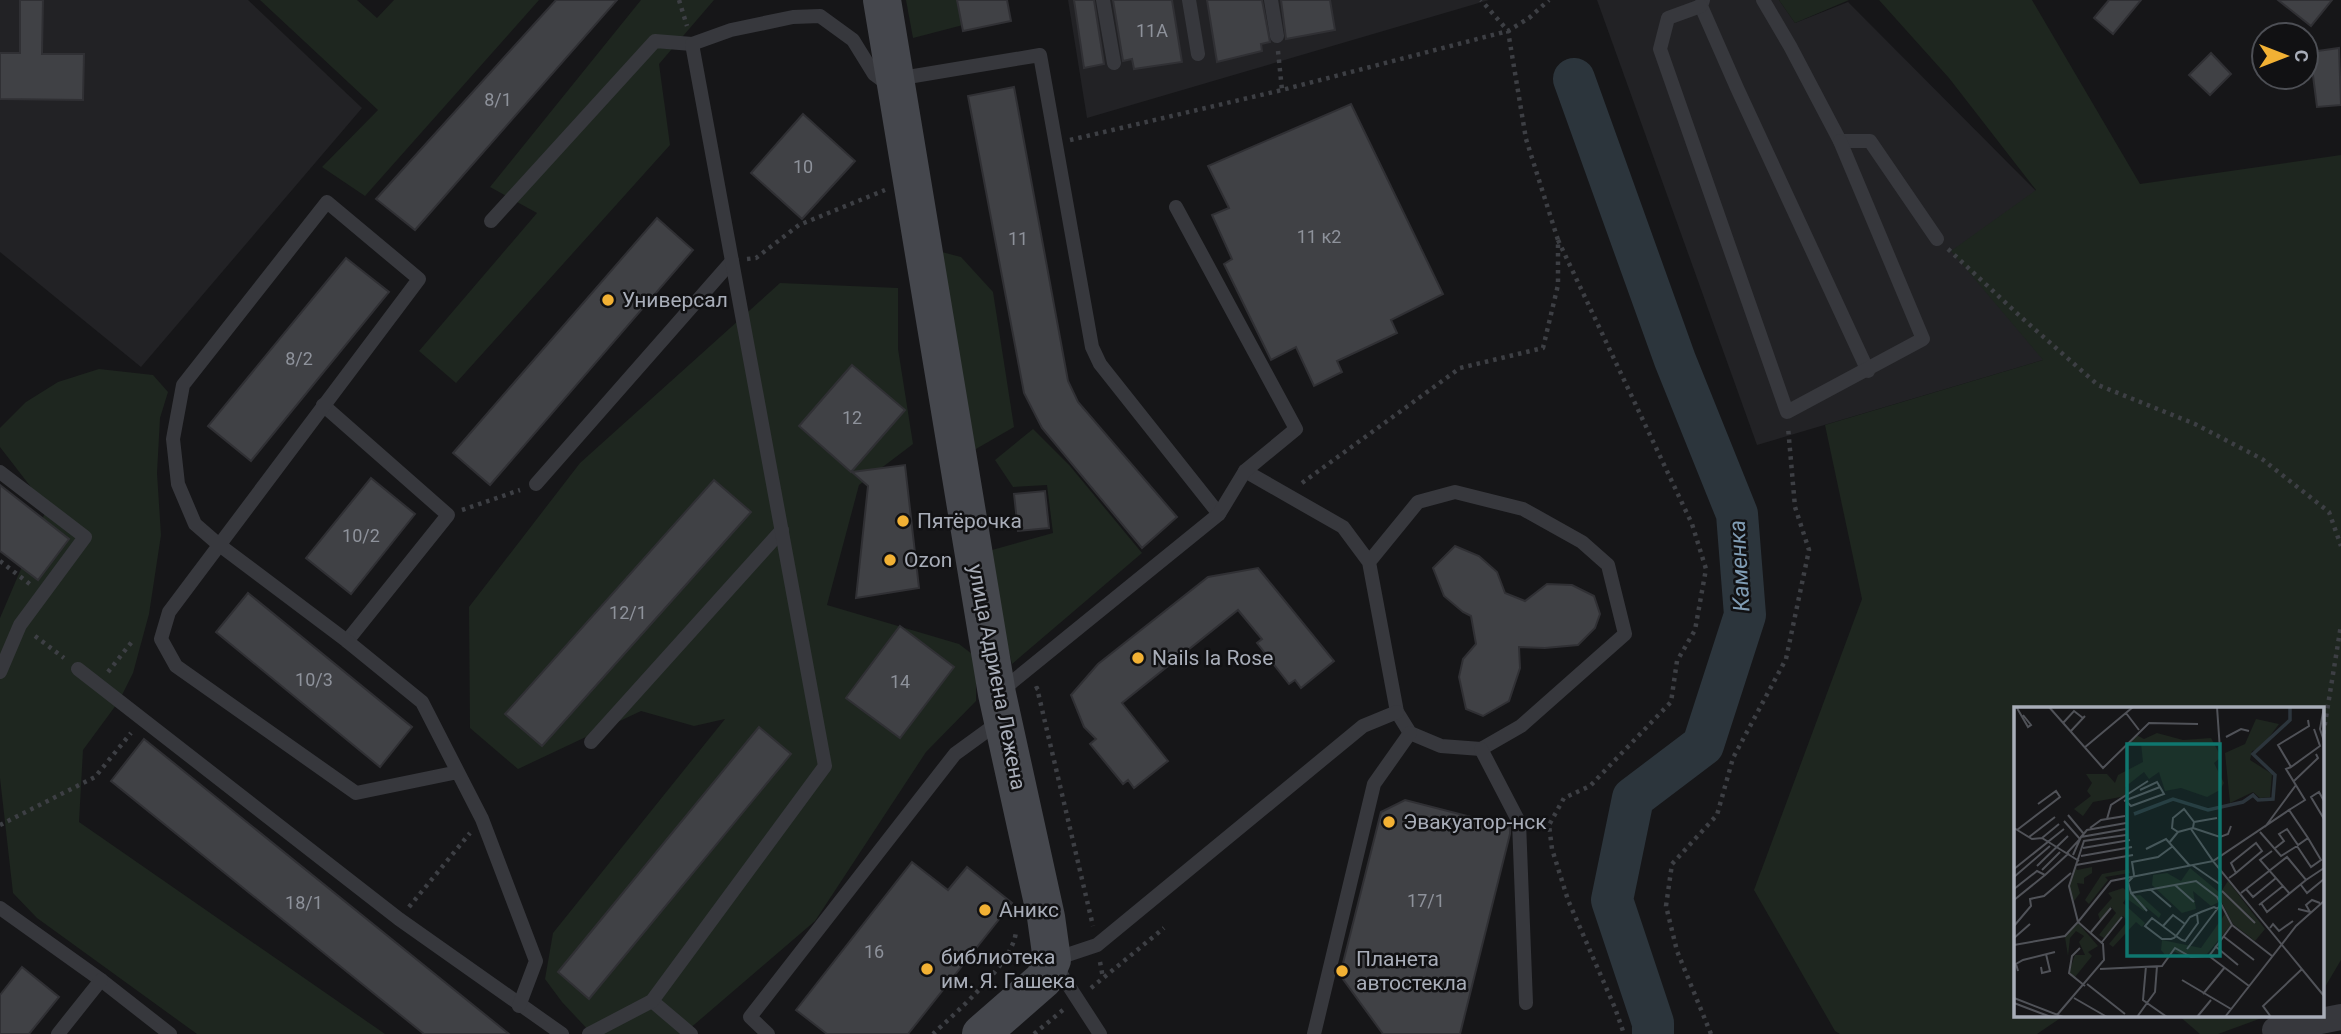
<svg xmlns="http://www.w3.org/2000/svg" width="2341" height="1034" font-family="Roboto,sans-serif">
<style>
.built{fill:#222225}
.green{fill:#1e261f}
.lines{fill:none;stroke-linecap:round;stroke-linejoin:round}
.river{stroke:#2c353c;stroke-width:42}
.building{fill:#404145;stroke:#303034;stroke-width:2}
.path{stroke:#3d3f44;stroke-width:4.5;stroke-dasharray:3.5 5;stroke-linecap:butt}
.lane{stroke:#37383d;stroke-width:14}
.street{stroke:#37383d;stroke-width:26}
.secondary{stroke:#45474d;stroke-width:38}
.poi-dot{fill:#f2b134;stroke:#111113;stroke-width:2.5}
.labels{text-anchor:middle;stroke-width:5;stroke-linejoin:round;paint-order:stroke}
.number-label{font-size:18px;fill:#8e929b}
.poi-label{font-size:21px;fill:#a8adb8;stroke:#111113;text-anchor:start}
.street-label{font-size:21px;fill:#a8adb8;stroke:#111113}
.water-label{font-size:23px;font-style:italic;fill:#7f9bb3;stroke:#111113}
.inset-river{fill:none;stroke:#2c353c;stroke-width:3.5}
.inset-road{fill:none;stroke:#505258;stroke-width:2}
.view{fill:#0f766e;fill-opacity:0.15;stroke:#0f766e;stroke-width:3.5}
.inset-edge{fill:none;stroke:#a8adb8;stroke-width:3.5}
</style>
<rect width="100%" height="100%" fill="#161618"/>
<g class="built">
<polygon points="0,0 248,0 362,108 141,367 0,252"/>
<polygon points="1068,0 1489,0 1087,118"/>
<polygon points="1597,0 1779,0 1795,23 1848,2 2036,191 2043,360 1757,445"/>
</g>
<g class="green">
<polygon points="260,0 357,0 377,18 394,0 539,0 365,196 322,167 378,110"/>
<polygon points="641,0 714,0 659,64 670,145 456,383 419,351 537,213 490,187"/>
<polygon points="906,0 958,0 963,25 913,38"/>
<polygon points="1779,0 1849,0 1795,23"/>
<polygon points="1879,0 2032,0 2140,184 2341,155 2341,960 2322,992 2322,708 2016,708 2016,1015 2065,1015 2037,1034 1840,1034 1835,1031 1754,890 1862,599 1825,425 2043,360 1951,251 2036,190 1949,78"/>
<polygon points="934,250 961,257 993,292 1014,427 969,453"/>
<polygon points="780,283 898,288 898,349 913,444 859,485 827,605 959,644 976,657 976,701 926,752 815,921 688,1030 693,1034 592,1034 562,1002 545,979 553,933 725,719 694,726 641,711 518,769 470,728 469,607 580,463"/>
<polygon points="99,369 153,375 168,392 160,418 157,473 161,535 149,614 133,673 119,701 83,750 79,822 385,1034 197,1034 37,918 13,893 0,778 0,618 47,508 0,447 0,428 26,402 58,382"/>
<polygon points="1033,429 1070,466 1142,553 1012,664 985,552 1053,533 1047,485 1013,487 995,460"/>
<polygon points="2178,1015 2270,1015 2218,1034 2200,1034"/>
</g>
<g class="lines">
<polyline class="river" points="1574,79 1675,360 1737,514 1745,615 1703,745 1633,798 1612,900 1653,1023 1653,1034"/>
</g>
<g class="building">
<polygon points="20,0 43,0 42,54 84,54 83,100 0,99 0,53 20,53"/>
<polygon points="556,0 617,0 415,230 376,199"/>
<polygon points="957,0 1007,0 1011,21 963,31"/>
<polygon points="1074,0 1094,0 1104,64 1084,68"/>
<polygon points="1113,0 1172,0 1182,62 1134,69 1132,59 1123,61"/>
<polygon points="1207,0 1262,0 1270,42 1261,44 1262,51 1217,62"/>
<polygon points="1281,0 1330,0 1335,30 1286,39"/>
<polygon points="2109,0 2141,0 2113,34 2094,18"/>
<polygon points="2278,0 2332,0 2311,26"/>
<polygon points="2339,48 2341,105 2317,107 2310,52"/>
<polygon points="2211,53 2231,74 2210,95 2189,75"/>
<polygon points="1014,87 1068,381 1078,402 1177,517 1142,548 1042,428 1024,393 968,96"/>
<polygon points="1351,104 1443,294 1391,320 1397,333 1337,361 1342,372 1314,386 1296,347 1271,360 1224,264 1232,259 1212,215 1229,208 1208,166"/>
<polygon points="803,114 855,161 802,219 751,173"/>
<polygon points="657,218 693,250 490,485 453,453"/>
<polygon points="346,258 389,292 251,461 208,426"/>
<polygon points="852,365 905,410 851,472 799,426"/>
<polygon points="905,465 919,588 856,598 868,486 852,472"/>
<polygon points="371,478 415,514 351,594 306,558"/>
<polygon points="714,480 751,512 542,746 505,714"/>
<polygon points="0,485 69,539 38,580 0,551"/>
<polygon points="1045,491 1049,528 1018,531 1014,494"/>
<polygon points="1455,546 1479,556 1497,572 1505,593 1525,601 1547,584 1572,585 1594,596 1600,614 1595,628 1578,645 1545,648 1519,647 1520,668 1509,701 1483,716 1466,709 1459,677 1463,659 1476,644 1471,616 1463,612 1444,596 1433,568"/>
<polygon points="1258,568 1334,661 1301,688 1295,680 1289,684 1257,643 1262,639 1238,610 1122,703 1168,761 1134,788 1128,780 1123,784 1090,744 1096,739 1084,727 1071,695 1098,664 1208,577"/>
<polygon points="248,593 412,727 380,767 216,632"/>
<polygon points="900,626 954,667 900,738 846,698"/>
<polygon points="759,727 791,754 589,999 558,972"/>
<polygon points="144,739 509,1034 424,1034 111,781"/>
<polygon points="1405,800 1510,827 1510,834 1460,1034 1383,1034 1340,975 1381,812"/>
<polygon points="912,862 948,890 967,867 1012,903 908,1034 827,1034 796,1010"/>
<polygon points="22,967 59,997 29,1034 0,1034 0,995"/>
</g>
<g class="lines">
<g class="path">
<polyline points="679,0 687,26"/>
<polyline points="1278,51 1282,90"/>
<polyline points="1070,140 1282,90 1508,31 1529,18 1549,0"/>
<polyline points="1558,240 1692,524 1706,569 1695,630 1677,661 1671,702 1590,786 1564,798 1549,825 1552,849 1568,900 1615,1008 1624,1034"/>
<polyline points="1948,249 2022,318 2098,385 2195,424 2262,459 2329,512 2341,546"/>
<polyline points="747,259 756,258 799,225 885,190"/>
<polyline points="1302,483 1460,368 1543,348 1558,285 1558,240 1526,139 1508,31 1481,0"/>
<polyline points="462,510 520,490"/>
<polyline points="0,561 31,585"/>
<polyline points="35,636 64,658"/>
<polyline points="108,672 134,639"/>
<polyline points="1035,689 1037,688 1093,926"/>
<polyline points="2322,742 2341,625"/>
<polyline points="0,825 95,777 131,733"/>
<polyline points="409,907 470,833"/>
<polyline points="1100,962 1103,978"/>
<polyline points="1091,988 1164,928"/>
<path d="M933,1034C956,1012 1014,963 1016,931"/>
<polyline points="1034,1034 1063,1010"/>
<polyline points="1711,1034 1677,951 1666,906 1672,864 1717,815 1733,758 1786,659 1809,550 1795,507 1788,427"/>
</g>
<g class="lane">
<polyline points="1103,0 1114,63"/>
<polyline points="1189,0 1198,54"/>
<polyline points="1271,0 1277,36"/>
<polyline points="1703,0 1701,6 1737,88 1868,371"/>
<polyline points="1763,0 1790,46 1840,141 1870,141 1937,239"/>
<polyline points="1701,6 1668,18 1660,49 1787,412 1923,339 1840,141"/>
<polyline points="896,79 1040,55 1092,347 1100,364 1219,514"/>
<polyline points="491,221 655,41 692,44"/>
<polyline points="323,405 448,515 347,641"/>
<polyline points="1245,471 1343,527 1369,562 1397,712 1410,733 1441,746 1481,749 1521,726 1625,634 1608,565 1582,542 1523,509 1455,492 1418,502 1369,562"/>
<polyline points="0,472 85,537 20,625 0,672"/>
<polyline points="536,484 732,261"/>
<polyline points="78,669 399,919 562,1034"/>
<polyline points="1001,691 1219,514 1245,471 1296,429 1176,207"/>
<polyline points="591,742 782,530"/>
<polyline points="1481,749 1519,822 1526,1003"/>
<polyline points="458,772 356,793 176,666 161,639 169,612 419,279 327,202 183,385 173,439 178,484 195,524 218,544 347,641 422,702 482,819 536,961 519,1006"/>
<polyline points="0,908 101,980 170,1034"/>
<polyline points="652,1001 691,1034"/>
<polyline points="58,1034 101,980"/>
<polyline points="589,1034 652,1001 825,766 692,44 731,30 793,17 820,16 853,40 874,74 889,85"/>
<polyline points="768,1034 750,1017 955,754 999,722"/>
<polyline points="1100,1034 1052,960 1097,945 1363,726 1397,712"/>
<polyline points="1314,1034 1374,784 1410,733"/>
</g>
<polyline class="street" points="2275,1030 2341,1017"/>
<polyline class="secondary" points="882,0 997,694 1046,917 1052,960 1044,979 981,1034"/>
</g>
<g class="poi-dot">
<circle cx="608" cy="300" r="7"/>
<circle cx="903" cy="521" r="7"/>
<circle cx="890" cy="560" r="7"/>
<circle cx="1138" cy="658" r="7"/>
<circle cx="1389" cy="822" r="7"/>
<circle cx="985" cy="910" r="7"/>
<circle cx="927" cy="969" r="7"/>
<circle cx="1342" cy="971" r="7"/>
</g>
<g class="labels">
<g class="number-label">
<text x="1152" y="37">11А</text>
<text x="498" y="106">8/1</text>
<text x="803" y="173">10</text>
<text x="1319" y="243">11 к2</text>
<text x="1018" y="245">11</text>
<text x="299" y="365">8/2</text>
<text x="852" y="424">12</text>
<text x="361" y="542">10/2</text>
<text x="628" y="619">12/1</text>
<text x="314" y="686">10/3</text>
<text x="900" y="688">14</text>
<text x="1426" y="907">17/1</text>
<text x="304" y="909">18/1</text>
<text x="874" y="958">16</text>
</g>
<g class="poi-label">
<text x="622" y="307">Универсал</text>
<text x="917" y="528">Пятёрочка</text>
<text x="904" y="567">Ozon</text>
<text x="1152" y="665">Nails la Rose</text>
<text x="1403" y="829">Эвакуатор-нск</text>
<text x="999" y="917">Аникс</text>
<text x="941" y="964">библиотека<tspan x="941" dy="24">им. Я. Гашека</tspan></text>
<text x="1356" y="966">Планета<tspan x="1356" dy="24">автостекла</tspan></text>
</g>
<g class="street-label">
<text transform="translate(997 677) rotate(79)" y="7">улица Адриена Лежена</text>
</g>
<g class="water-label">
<text transform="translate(1739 566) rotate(-93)" y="8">Каменка</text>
</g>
</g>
<g transform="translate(2014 707)">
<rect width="310" height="310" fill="#161618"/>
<path d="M242,12L265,17L247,41L238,44L236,53L258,67L256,90L246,91L239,85L216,96L211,46L231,37ZM143,26L169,33L197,31L207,50L200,56L210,76L206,83L193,90L167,81L151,84L145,65L135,72L130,65L111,80L112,89L79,95L69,109L60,102L77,89L73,84L78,76L72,67H93L101,76L104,68L129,55L127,36L115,37L122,28L130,32ZM62,159L63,163L78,160V166L70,171V177L63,176L66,186L60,194L54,180ZM176,161L206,186L214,174L251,222L241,234L219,217L207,194L197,199L179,184L182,202L168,206L138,178L139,168L153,166L167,174ZM115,162L116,166L91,170L94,173L75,197L71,193L88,167ZM109,181L119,189L126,188L147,207L145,211L132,200L130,204L112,191L109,196L131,216L128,220L122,215L99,240L95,237L114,214L109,209L90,231L85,228L102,206L97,200L86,213L84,207L98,191L94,186ZM211,207L217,218L193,247L172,250L159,244L152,249L147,243L148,233L187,241ZM64,216L84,239L74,245L78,249L61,270L55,265L61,248H71L65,235L70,229L62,224L56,231L54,249L51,230Z" fill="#1e261f"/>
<path class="inset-river" d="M120,107L159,92L194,103L229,95L239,88L244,93L259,92L261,68L239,47L276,13V0"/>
<path class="inset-road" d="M35,0L89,61L135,16L184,17M203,0L206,43M310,0L306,22L310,34M3,1L14,20L17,18L9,8M112,6L125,23M294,13L295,19L264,38L277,60L306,39L300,22M49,16L60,4L69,11M56,25L71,9M212,30L227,22L235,24M70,41L119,0M280,74L304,51L302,47M110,94L146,80M310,94L305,85L297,90L310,112M113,95L117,99L150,87L143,75L126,83M275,103L291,93L272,62L277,60M54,108L69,126M93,112L97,98L134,74M50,114L66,132L53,146M180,115L203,111M251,120L282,78M0,121L18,132L28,131L65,154M76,121L87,113L111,109M179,121L206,130L214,127L217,119M177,122L199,154L275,103L294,131L284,138L273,122L265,127L270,134L260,142M3,123L46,90L42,84L24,97M246,125L267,149L283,139L297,160L307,153L294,131M15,130L41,110M67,130L73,123L112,116M28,131L45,117M155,136L164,125L179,121L180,115L170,102L159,111L158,121L164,125M69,141L116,133M132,142L152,132L176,159M258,144L246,153L276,187M59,148L67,130L112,122M67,149L118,140M62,158L119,148M178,158L207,178M23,159L54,129M0,162L50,122M28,163L46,145M120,168L118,155L144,150L159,139M121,168L114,175L117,186L182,174L203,190L207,197L173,242M0,170L36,139M215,171L222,166L248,144L242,136L217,156L222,166M161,178L180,195M287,178L293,186L310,172M0,182L23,164L31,168L55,146M136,182L157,200M232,182L239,190L262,171M208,184L241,216M117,186L133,204M227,186L273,150L292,173L310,161M0,193L31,168M247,196L253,205L292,173M245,198L269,179M284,202L296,205L292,198L298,193L306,196M183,207L184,216L171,234L168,233L162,229L138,211L131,219L148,232H157L160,231L162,229L171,217L176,210L187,205L200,200L204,202M218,218L258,249M0,219L17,199L16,192L30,189L57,166M149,219L159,208L171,217M256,221L259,217L265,224L279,214M77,225L97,201M209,229L240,253M0,231L16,217M88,235L108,210M0,238L51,229L64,215L55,179L70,134L112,128M201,239L224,258M66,241L58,249L55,266L71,279M195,249L235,279M143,259L141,285L133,296L153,310M27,260L28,266L36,264L32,247M86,262L148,259L161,241L177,250L195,249L218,218L207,197M4,264L2,257L9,253L41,245M168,273L217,302M73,277L111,307M189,287L211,260M0,291L49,310M60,291L93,310M0,296L37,310M43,308L90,253L89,237L64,215L97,174L199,154L310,289M123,310L133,296L129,293L132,259M183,310L197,293M211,310L282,219L310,194M257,310L249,299L288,262"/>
<path class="view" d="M113,37H206V249H113Z"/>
<rect width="310" height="310" class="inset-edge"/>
</g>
<g transform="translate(2285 56) rotate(90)"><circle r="33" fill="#111113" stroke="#4d4f55" stroke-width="2"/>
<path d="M0-5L12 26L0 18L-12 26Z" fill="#f2b134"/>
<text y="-10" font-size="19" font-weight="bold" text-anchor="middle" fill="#a8adb8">С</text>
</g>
</svg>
